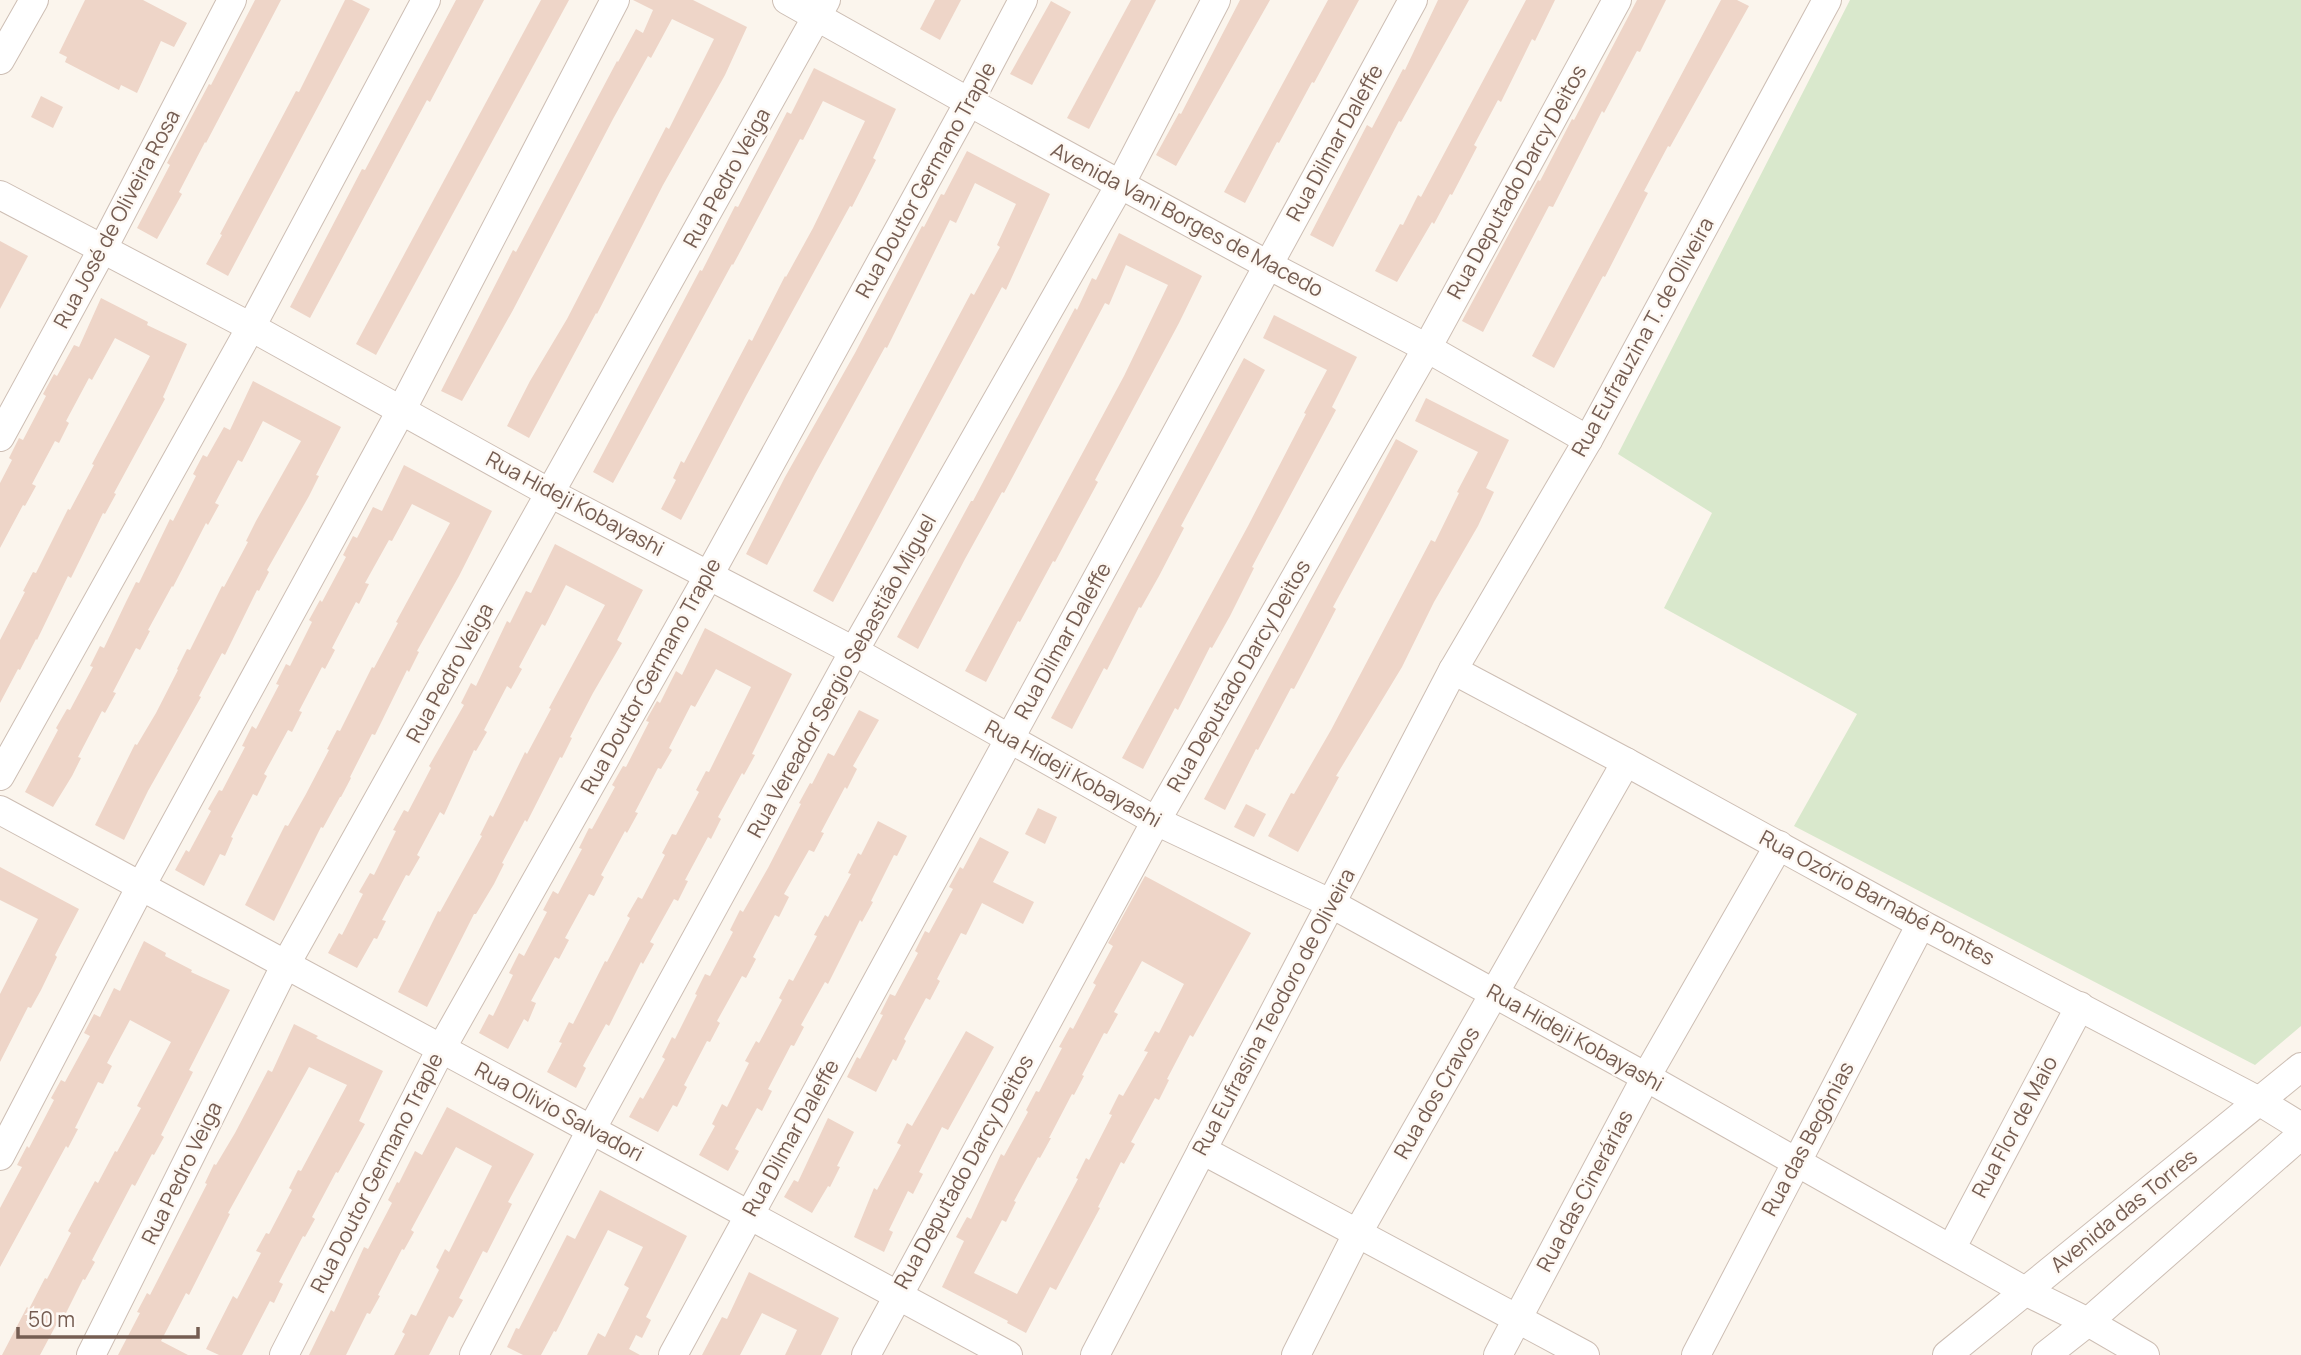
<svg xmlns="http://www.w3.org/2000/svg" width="2301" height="1355" font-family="Manrope,sans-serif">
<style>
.green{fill:#d9e8cc}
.building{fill:#eed5c8;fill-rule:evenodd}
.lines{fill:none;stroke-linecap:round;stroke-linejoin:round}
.minor-casing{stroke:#cdbeb4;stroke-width:30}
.minor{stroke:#fff;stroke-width:28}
.labels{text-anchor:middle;stroke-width:5;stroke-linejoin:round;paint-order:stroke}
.street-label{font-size:21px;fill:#755d52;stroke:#fef9f4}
</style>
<rect width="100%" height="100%" fill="#fbf5ed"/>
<polygon class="green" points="1850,0 2301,0 2301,1026 2255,1065 1794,826 1857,714 1664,608 1712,513 1618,454"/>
<g class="building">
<polygon points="85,0 143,0 187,23 174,47 161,41 137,93 121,85 119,90 65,62 67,57 59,53"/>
<polygon points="255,0 281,0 206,143 205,142 179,192 182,194 157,239 137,228 170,165 167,163 209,84 211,85"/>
<polygon points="345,0 352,0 370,9 228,276 206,264 222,235 220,234 296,91 299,92"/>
<polygon points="456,0 484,0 430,102 427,100 310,318 290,307 362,169 365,170"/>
<polygon points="541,0 569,0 376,355 356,344"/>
<polygon points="633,0 693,0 747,27 725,75 663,185 597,314 596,313 529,438 507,426 530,381 567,319 666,127 669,129 714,39 672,19 651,58 648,56 613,119 513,310 462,401 441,391 513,250 516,252 617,61 618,62 636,29 643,33 653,10"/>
<polygon points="935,0 961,0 940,40 920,29"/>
<polygon points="1131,0 1156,0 1089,129 1067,118"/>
<polygon points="1240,0 1270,0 1176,166 1156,155 1179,113 1181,114"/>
<polygon points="1328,0 1359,0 1314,83 1312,82 1279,143 1277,142 1245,203 1224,192"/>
<polygon points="1438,0 1469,0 1401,122 1399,121 1333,247 1310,235 1367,125 1372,128 1403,69 1405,70"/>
<polygon points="1526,0 1555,0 1535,41 1532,39 1501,102 1498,100 1474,145 1477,147 1452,195 1450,194 1434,224 1432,222 1397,282 1375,271 1400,224 1403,225 1418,195 1421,197"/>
<polygon points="1637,0 1666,0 1640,52 1637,51 1604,113 1602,111 1553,207 1549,206 1483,332 1462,321 1538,180 1540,181 1572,119 1574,120"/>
<polygon points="1721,0 1737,0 1749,6 1670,147 1668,146 1644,191 1648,193 1605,277 1603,276 1554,368 1532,356"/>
<polygon points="1051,1 1071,12 1032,85 1010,74"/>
<polygon points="814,68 896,109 873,158 876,160 852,207 850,206 746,396 681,520 661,509 676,480 673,478 681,461 684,463 749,339 752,341 785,276 786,277 813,228 865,121 823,101 803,140 800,139 733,265 732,264 613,483 593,472 700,270 702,271 735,206 738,207 787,112 791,114"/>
<polygon points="41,96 63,107 53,128 31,117"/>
<polygon points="967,151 1050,194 1006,290 1002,287 833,602 813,591 971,293 974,295 1000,247 997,245 1016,204 975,183 956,223 950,220 887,348 885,347 815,474 767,565 746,554 785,477 855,353 922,226 924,227 941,194 944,195"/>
<polygon points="1119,233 1202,276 1179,323 1095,480 1098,482 1072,530 1055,562 1053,561 1020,622 1018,621 986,682 965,671 1124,376 1168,285 1126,265 1109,305 1105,303 1004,493 1002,492 965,559 918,649 897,637 971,501 973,501 1075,308 1077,310 1092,278 1096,280"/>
<polygon points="0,241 28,256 0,309"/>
<polygon points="101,298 148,322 147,325 187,344 163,397 165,399 114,493 116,494 105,514 103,513 71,578 68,576 37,640 36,639 20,670 18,669 0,703 0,640 25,592 23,591 33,572 36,573 68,509 70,510 94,465 92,464 150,356 115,338 92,380 89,378 66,421 69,423 59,443 55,441 32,484 36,486 25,506 23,505 0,548 0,483 12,460 9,458 19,438 23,440 46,396 43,394 54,374 57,376 74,345 79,347"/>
<polygon points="1274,315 1357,357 1332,407 1336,410 1252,567 1254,568 1230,616 1212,648 1210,647 1178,710 1175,708 1143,769 1122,758 1248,526 1306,414 1304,413 1327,370 1263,338"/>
<polygon points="1244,358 1265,370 1181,526 1184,528 1159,576 1141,608 1139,607 1107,670 1104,668 1072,729 1051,718"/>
<polygon points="253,381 341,427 316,475 319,476 309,496 267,570 269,572 259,591 257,590 225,655 222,653 199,696 201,697 148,791 124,840 95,825 135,744 137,745 156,713 178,670 177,669 187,649 190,650 222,586 224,587 248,542 246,541 256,521 301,441 263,421 242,462 238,460 215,503 219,505 208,525 206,523 173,587 172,586 148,630 150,631 140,650 136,648 113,692 116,693 105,713 102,711 78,757 81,758 72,776 53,807 25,792 58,730 56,728 67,709 70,710 93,667 90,666 100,646 104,648 126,602 136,582 139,583 170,519 173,521 196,476 193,474 203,455 207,457 224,427 230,430"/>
<polygon points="1426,398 1509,440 1486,488 1494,492 1478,526 1434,602 1402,667 1336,776 1339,777 1298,852 1268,836 1291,793 1294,794 1331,730 1431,540 1435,542 1459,493 1457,492 1478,452 1415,421"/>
<polygon points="1396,439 1418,451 1333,607 1336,609 1311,657 1294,689 1291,688 1258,750 1256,749 1225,810 1204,799"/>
<polygon points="404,465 492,511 459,576 417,651 419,652 409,672 407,670 375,735 372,734 350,777 351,778 341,797 340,797 323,828 321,827 274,921 245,905 285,825 288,826 306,794 329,750 327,749 337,730 340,731 372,667 374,668 398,623 396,622 450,523 412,504 392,541 389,540 365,583 369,584 359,604 356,602 332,648 335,650 325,669 322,667 299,711 302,712 292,732 288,730 264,774 267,776 257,796 253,794 231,837 233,838 225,856 220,854 204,886 175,870 186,850 189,852 211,811 208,809 219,790 222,791 245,747 242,746 252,726 256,729 279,685 276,684 286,664 290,666 312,622 309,620 320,600 322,602 346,557 343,555 353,536 357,538 373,507 382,511"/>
<polygon points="555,544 643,590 617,640 622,643 593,693 570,737 572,738 562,758 560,757 527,822 525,820 502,863 504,864 494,884 476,914 474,914 427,1007 398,992 438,911 440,912 482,836 480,835 490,815 493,817 525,752 527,754 551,709 549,708 605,605 566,585 545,626 542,624 519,667 522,669 511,689 507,686 484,730 487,732 476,751 474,750 444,815 440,812 417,855 420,857 409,876 406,875 382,920 386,921 377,939 374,938 357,968 328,953 339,933 342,935 363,894 359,892 370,873 374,875 396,831 393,830 404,810 408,812 431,768 429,766 464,705 461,703 471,683 476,686 507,621 510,623 526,591 531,593"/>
<polygon points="705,628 792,674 752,754 755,755 744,775 742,773 718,817 721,819 711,839 708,837 685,880 688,881 678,901 674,899 650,942 654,944 643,964 641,962 609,1026 606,1024 583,1066 586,1068 576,1088 547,1072 562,1043 559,1042 569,1022 573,1024 605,961 607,962 630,918 627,916 638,897 642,899 665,855 662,853 672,834 676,835 699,792 696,790 706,771 709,772 751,687 716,669 695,707 691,705 669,748 672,750 661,769 658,768 635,812 638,813 627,833 625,831 601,875 604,877 594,896 589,894 565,938 569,940 559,959 555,957 531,1001 536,1003 528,1022 524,1019 508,1049 479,1033 489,1014 493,1016 513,975 509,973 519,953 524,956 547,912 543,910 553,891 558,894 582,849 579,848 589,828 592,829 615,787 612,785 623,766 626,767 649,722 646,721 648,717 657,701 660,703 676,671 682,675"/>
<polygon points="859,710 879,720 853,766 857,769 847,789 845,787 821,832 824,833 814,852 809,850 784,894 789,897 779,917 775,915 753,957 756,959 746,978 742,976 717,1021 720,1023 710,1042 707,1041 684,1085 687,1087 677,1107 673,1105 658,1132 629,1117 640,1097 643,1099 665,1059 662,1057 672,1037 675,1039 697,995 695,994 705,974 710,976 733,932 730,930 740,910 743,912 768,868 801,804 799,803 810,783 812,784 828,753 834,756"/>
<polygon points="1246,804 1266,814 1254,837 1234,827"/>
<polygon points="1038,808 1057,817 1045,844 1025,834"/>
<polygon points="878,821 907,836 897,856 894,855 871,901 873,902 862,922 860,920 828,984 825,982 801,1025 804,1027 794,1046 791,1045 768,1089 772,1091 762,1111 757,1108 735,1149 739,1151 728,1171 699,1155 715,1126 712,1124 722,1104 727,1107 749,1063 745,1061 756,1041 759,1043 782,1000 779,998 789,979 793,981 817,936 814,935 825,915 828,917 851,874 848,873 858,853 861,855"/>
<polygon points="980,837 1009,852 993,882 1034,902 1023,924 982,903 966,935 961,933 937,979 940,981 930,1000 926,998 904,1039 906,1041 896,1061 893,1059 876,1092 847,1077 857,1057 860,1059 883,1015 880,1014 890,994 895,996 918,953 915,951 925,931 929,933 953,889 949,887 960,867 963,869"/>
<polygon points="0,867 79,909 55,955 57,957 41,990 31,1008 28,1007 0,1062 0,994 38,919 0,900"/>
<path d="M1145,876L1251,933L1193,1037L1190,1035L1167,1079L1169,1080L1159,1100L1155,1098L1131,1142L1135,1144L1124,1164L1121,1162L1098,1207L1100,1208L1056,1290L1050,1287L1026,1333L1007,1323L1008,1321L942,1287L964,1241L956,1237L967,1217L971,1219L1001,1154L1004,1156L1028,1112L1026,1110L1036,1091L1039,1092L1062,1048L1059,1047L1070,1027L1073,1029L1096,985L1093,983L1113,946L1108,943ZM1142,961L1184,984L1159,1033L1155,1031L1144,1051L1148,1052L1123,1096L1119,1094L1109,1114L1112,1115L1089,1160L1086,1158L1076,1178L1078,1179L1017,1294L974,1273L1002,1220L1006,1222L1016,1202L1014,1201L1038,1157L1040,1158L1051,1138H1049L1072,1094L1074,1095L1084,1076L1082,1075L1104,1033L1107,1034L1118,1014L1114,1012Z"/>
<polygon points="144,941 166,953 165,956 192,970 191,972 230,990 189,1070 193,1072 161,1135 164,1137 154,1155 152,1154 135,1186 132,1184 92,1260 95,1262 85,1280 83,1279 66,1313 63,1312 40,1355 2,1355 27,1307 29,1309 45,1278 47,1279 71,1233 68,1231 95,1181 98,1183 115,1151 117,1152 141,1108 137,1106 171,1042 130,1020 107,1063 112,1066 103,1084 98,1082 75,1128 78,1129 68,1148 66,1146 0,1267 0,1208 22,1167 17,1165 27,1146 29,1148 54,1100 51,1098 61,1080 65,1082 90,1036 84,1033 94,1014 100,1017 114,988 120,991"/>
<polygon points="294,1024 318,1036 316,1038 383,1071 359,1121 365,1124 338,1173 336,1172 312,1217 315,1219 305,1237 303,1236 279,1282 283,1284 274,1303 270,1301 242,1355 219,1355 206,1349 233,1296 237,1299 261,1253 256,1251 266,1233 269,1234 292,1190 289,1188 298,1170 301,1171 347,1085 309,1067 228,1213 230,1214 189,1295 186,1293 161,1341 188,1355 118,1355 140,1313 137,1312 147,1293 150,1295 207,1184 205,1183 214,1164 216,1165 235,1133 268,1070 272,1072"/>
<polygon points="966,1031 994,1047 948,1130 942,1127 919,1172 923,1174 913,1194 908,1191 889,1230 893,1232 884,1252 854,1237 874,1188 877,1190 901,1145 897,1143 907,1123 912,1126"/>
<polygon points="447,1107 534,1154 508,1202 512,1204 487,1253 483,1251 459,1298 463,1300 453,1318 449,1316 429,1355 394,1355 405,1334 402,1332 411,1314 416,1316 439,1270 436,1267 445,1249 449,1252 492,1166 456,1147 411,1230 414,1232 404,1250 402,1249 378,1295 380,1296 370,1314 367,1313 346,1355 309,1355 331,1310 334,1312 364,1247 368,1249 392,1203 388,1200 397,1182 399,1183 415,1151 422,1155"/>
<polygon points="828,1118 854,1132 837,1166 840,1167 830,1187 828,1186 812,1213 784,1197 794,1180 798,1182"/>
<polygon points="600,1190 687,1236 646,1317 651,1320 642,1338 636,1335 629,1349 640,1355 587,1355 598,1333 605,1337 629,1288 624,1285 643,1247 608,1230 556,1332 554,1331 541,1355 523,1355 507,1347 516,1328 519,1329 567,1235 575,1239"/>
<polygon points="749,1272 839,1318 821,1355 785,1355 797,1330 762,1313 740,1355 702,1355 722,1317 727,1319"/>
</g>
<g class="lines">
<g class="minor-casing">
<g id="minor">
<polyline points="787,0 969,102 1268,265 1427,348 1588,440"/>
<polyline points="0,60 34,0"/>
<polyline points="0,195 251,327 550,493 854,651 1156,821 1330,903 1646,1077 2025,1291 2088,1322 2145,1355"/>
<polyline points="0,437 102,250 232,0"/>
<polyline points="1453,670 1626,762 1921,924 2259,1101 2301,1127"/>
<polyline points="0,776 251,327 426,0"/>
<polyline points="0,810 1008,1355"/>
<polyline points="1202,1150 1585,1355"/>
<polyline points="0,1156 141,886 402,409 615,0"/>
<polyline points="1951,1249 2080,1006"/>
<polyline points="91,1355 286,964 826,0"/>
<polyline points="284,1355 441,1049 709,575 969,102 1023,0"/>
<polyline points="474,1355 591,1130 854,651 1121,183 1216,0"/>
<polyline points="673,1355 1413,0"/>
<polyline points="866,1355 1156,821 1427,348 1617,0"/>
<polyline points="1095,1355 1453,670 1588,440 1827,0"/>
<polyline points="1296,1355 1357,1234 1626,762"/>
<polyline points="1498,1355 1646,1077 1779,845"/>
<polyline points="1696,1355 1921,924"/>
<polyline points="1947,1355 2301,1067"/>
<polyline points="2046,1355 2088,1322 2301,1135"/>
</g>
</g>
<use href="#minor" class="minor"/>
</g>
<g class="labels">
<g class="street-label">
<text transform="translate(1335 143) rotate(-61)" y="7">Rua Dilmar Daleffe</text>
<text transform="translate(727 178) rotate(-61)" y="7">Rua Pedro Veiga</text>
<text transform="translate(926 180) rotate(-61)" y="7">Rua Doutor Germano Traple</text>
<text transform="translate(1517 182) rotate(-61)" y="7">Rua Deputado Darcy Deitos</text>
<text transform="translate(117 219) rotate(-62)" y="7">Rua José de Oliveira Rosa</text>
<text transform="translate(1187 220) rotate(28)" y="7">Avenida Vani Borges de Macedo</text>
<text transform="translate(1643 337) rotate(-61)" y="7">Rua Eufrauzina T. de Oliveira</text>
<text transform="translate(575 504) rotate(28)" y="7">Rua Hideji Kobayashi</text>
<text transform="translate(1063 641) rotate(-61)" y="7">Rua Dilmar Daleffe</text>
<text transform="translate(450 673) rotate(-61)" y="7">Rua Pedro Veiga</text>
<text transform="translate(651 676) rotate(-61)" y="7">Rua Doutor Germano Traple</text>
<text transform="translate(842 676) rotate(-61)" y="7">Rua Vereador Sergio Sebastião Miguel</text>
<text transform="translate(1239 676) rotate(-60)" y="7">Rua Deputado Darcy Deitos</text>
<text transform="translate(1073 774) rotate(29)" y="7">Rua Hideji Kobayashi</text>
<text transform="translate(1877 898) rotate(28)" y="7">Rua Ozório Barnabé Pontes</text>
<text transform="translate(1274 1012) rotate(-62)" y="7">Rua Eufrasina Teodoro de Oliveira</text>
<text transform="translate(1575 1038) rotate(29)" y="7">Rua Hideji Kobayashi</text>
<text transform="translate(1437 1093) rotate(-60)" y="7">Rua dos Cravos</text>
<text transform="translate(559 1112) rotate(28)" y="7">Rua Olivio Salvadori</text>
<text transform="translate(2015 1127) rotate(-62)" y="7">Rua Flor de Maio</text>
<text transform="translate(791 1138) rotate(-61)" y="7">Rua Dilmar Daleffe</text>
<text transform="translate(1808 1139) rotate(-62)" y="7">Rua das Begônias</text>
<text transform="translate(964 1172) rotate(-61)" y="7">Rua Deputado Darcy Deitos</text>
<text transform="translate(182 1173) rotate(-64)" y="7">Rua Pedro Veiga</text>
<text transform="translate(377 1173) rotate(-63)" y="7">Rua Doutor Germano Traple</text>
<text transform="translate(1585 1191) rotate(-62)" y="7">Rua das Cinerárias</text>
<text transform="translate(2124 1211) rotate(-39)" y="7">Avenida das Torres</text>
</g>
</g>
<path d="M18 1327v10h180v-10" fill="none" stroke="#755d52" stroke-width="3.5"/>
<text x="28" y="1327" font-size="21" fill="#755d52" stroke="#fef9f4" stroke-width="5" paint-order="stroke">50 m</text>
</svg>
